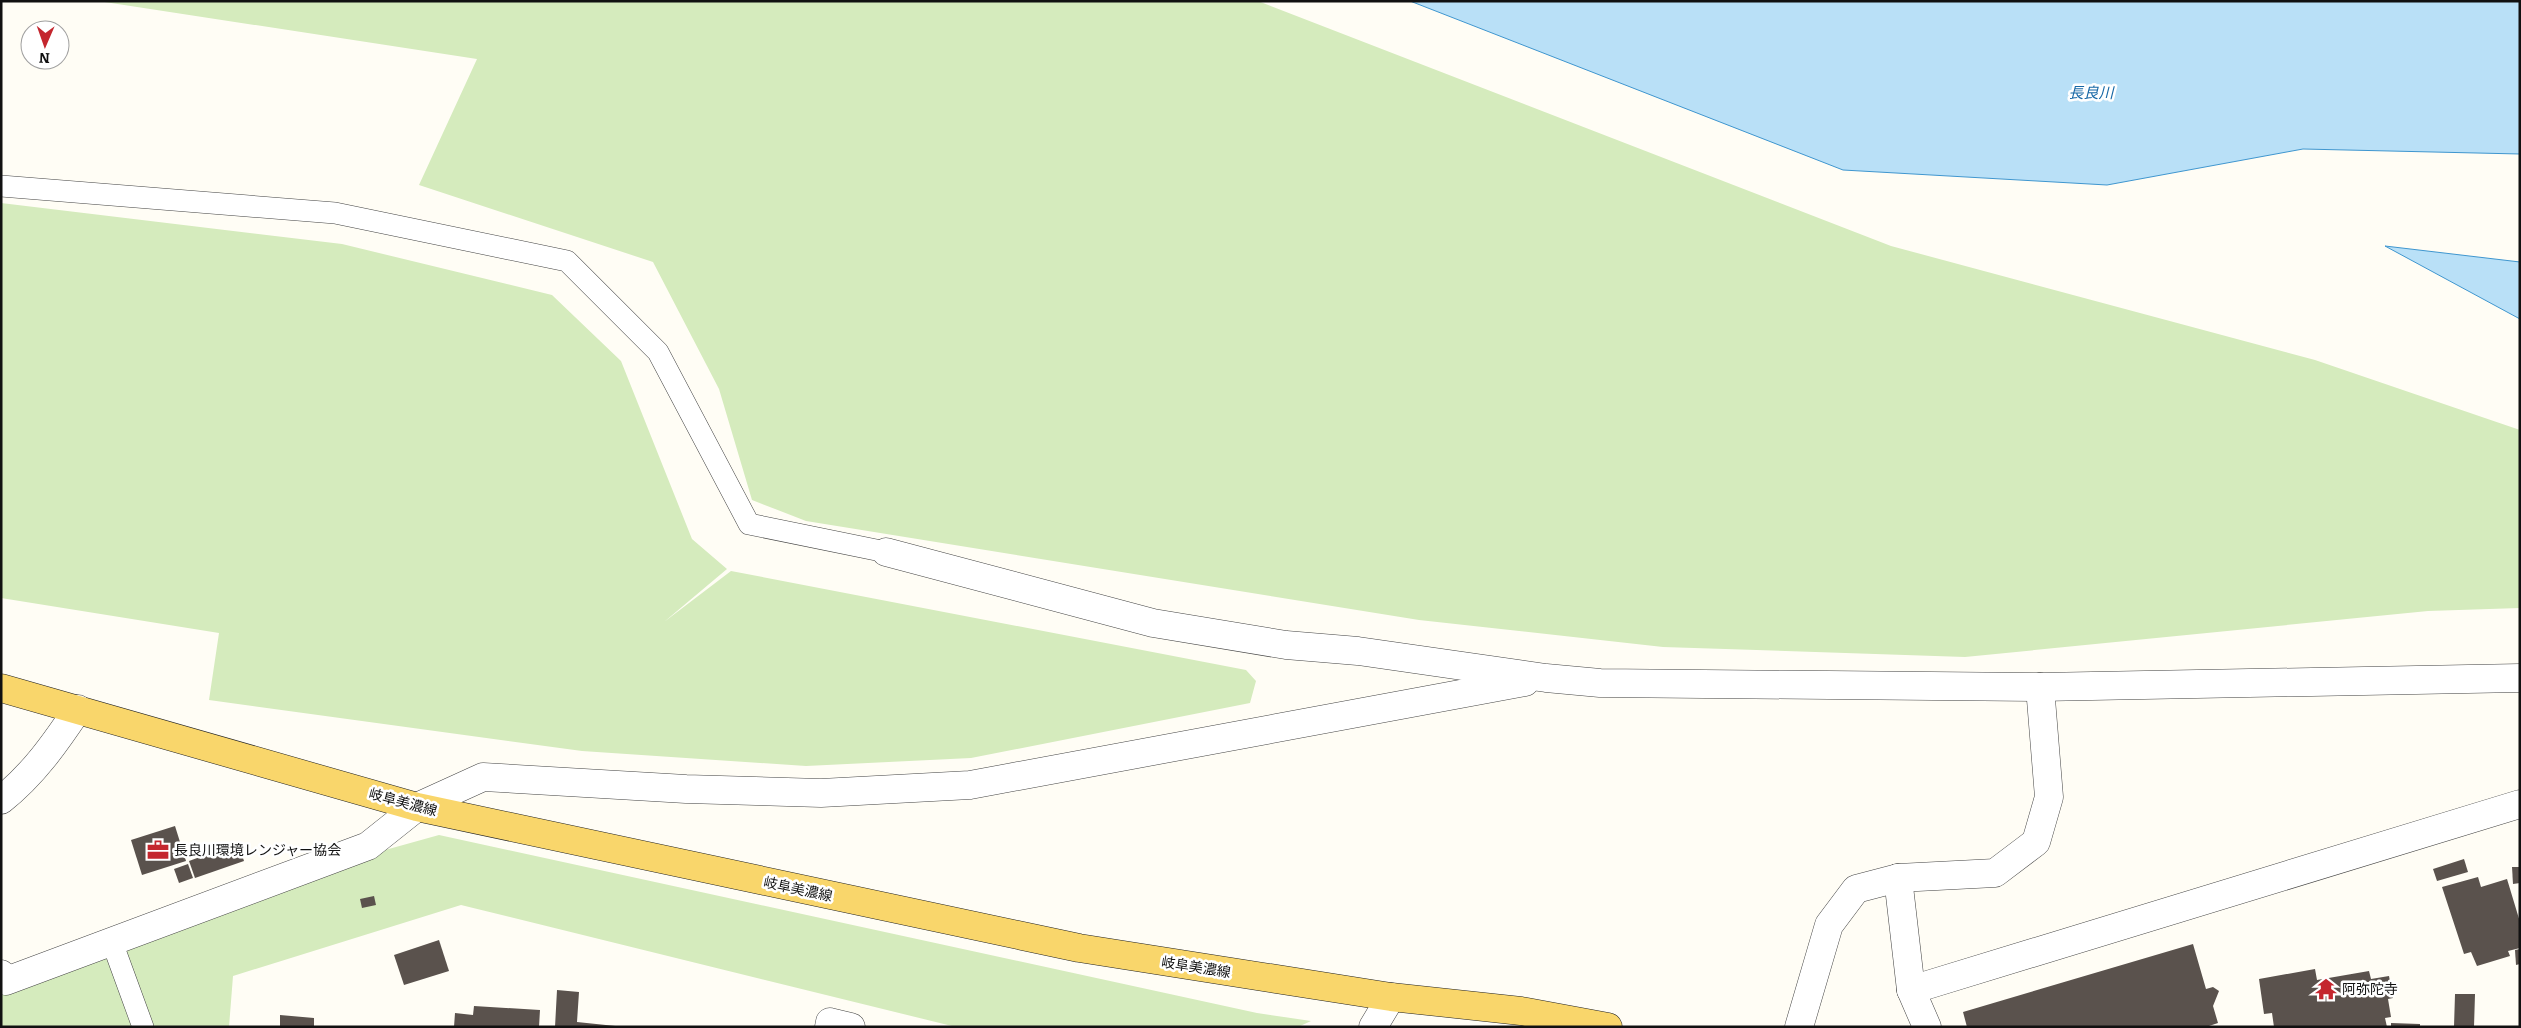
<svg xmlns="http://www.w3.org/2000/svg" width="2521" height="1028" font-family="Bitter,'Noto Sans JP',serif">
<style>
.green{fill:#d5ebbd}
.water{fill:#b9e0f7;stroke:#3f96cf}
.building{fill:#5a524d}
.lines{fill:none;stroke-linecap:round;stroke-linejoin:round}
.lane-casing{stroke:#444;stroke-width:22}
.street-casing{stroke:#444;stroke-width:29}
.primary-casing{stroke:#222;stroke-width:29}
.lane{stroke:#fff;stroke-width:21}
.street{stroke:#fff;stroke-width:28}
.primary{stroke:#f9d66b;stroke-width:28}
.labels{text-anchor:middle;stroke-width:5;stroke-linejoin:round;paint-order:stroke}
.street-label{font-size:14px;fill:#111;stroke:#fff}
.poi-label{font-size:14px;fill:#111;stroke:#fff;text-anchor:start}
.water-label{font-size:15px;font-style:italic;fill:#1768a6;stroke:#fff}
</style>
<rect width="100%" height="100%" fill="#fffdf5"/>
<g class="green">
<polygon points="98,1 1258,1 1891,246 2315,360 2520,430 2520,608 2428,611 1965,657 1663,647 1419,620 806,521 752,500 719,389 653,262 419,185 477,59"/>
<polygon points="1,203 342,244 552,295 621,361 692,539 727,569 664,622 731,571 1246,670 1256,681 1250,703 971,758 806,766 582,751 209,700 219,633 1,598"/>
<polygon points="439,835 1257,1013 1311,1021 1298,1027 956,1027 461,905 233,976 229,1027 1,1027 1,995 378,852"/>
</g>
<g class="water">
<polygon points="1410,1 2520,1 2520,154 2303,149 2107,185 1843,170"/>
<polygon points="2385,246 2520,262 2520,319"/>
</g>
<g class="building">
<polygon points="175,826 186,861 142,875 131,840"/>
<polygon points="238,843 244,861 195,878 189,861"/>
<polygon points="2464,859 2468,872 2437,881 2433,869"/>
<polygon points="188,864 193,878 179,883 174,869"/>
<polygon points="2512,867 2520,867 2520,883 2513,884"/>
<polygon points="2478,877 2481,887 2507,879 2520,922 2520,948 2508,951 2510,956 2477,966 2471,952 2464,954 2442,887"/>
<polygon points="374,896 376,905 362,908 360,899"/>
<polygon points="439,940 449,971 404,985 394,955"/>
<polygon points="2193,944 2206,989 2213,987 2219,991 2213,1006 2218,1023 2206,1027 1967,1027 1963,1012"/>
<polygon points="2520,949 2520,964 2516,965 2515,950"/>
<polygon points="2315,969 2317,980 2369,971 2371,979 2389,976 2393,998 2388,999 2391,1017 2385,1018 2387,1027 2274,1027 2272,1013 2264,1014 2259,979"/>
<polygon points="557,990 579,992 577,1022 625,1027 555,1027"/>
<polygon points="2455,994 2475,994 2474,1027 2454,1027"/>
<polygon points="474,1006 540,1010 539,1027 454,1027 455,1013 473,1015"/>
<polygon points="280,1015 314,1018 314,1027 280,1027"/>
<polygon points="2391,1023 2420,1024 2420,1027 2391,1027"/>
</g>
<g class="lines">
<g class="lane-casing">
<g id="lane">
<polyline points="1,186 335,213 567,261 658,352 749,524 886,552"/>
<polyline points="112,942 143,1027"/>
</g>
</g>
<g class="street-casing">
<g id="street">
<polyline points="886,552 1153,623 1286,645 1358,651 1546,678 1600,683 2040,687 2520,678"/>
<path d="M1,800C33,775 56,742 78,709"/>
<polyline points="1898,878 1911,990 1927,1027"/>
<polyline points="1,974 6,981 368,846 417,807 483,777 686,789 821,793 970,785 1525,682"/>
<polyline points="1911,990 2520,804"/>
<polyline points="829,1027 830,1022 851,1027"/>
<polyline points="1373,1027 1391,997"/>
<polyline points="1799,1027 1829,925 1856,889 1898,878 1995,873 2036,842 2049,797 2040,687"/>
</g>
</g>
<g class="primary-casing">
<polyline id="primary" points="1,688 417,807 1079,948 1391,997 1521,1011 1608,1027"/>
</g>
<use href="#lane" class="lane"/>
<use href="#street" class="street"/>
<use href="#primary" class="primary"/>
</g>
<defs>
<g id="office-bare" transform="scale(1.725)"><path d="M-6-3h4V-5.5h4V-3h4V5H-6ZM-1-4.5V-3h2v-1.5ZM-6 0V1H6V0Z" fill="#c4262e" stroke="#fff" stroke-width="2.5" paint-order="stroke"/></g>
<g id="temple-bare" transform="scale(1.725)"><path d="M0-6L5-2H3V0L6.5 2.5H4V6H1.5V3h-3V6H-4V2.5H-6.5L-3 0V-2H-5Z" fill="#c4262e" stroke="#fff" stroke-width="2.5" paint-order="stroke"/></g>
</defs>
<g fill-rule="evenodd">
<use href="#office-bare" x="158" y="850"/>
<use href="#temple-bare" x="2326" y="989"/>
</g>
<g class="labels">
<g class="street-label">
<text transform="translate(403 802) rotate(15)" y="5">岐阜美濃線</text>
<text transform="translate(798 889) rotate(12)" y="5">岐阜美濃線</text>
<text transform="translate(1196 967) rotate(9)" y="5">岐阜美濃線</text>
</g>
<g class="poi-label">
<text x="174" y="855">長良川環境レンジャー協会</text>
<text x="2342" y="994">阿弥陀寺</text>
</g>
<g class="water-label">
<text x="2091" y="98">長良川</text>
</g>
</g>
<rect width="2521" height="1028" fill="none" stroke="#111111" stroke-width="5"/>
<g transform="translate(45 45) rotate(182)"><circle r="24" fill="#ffffff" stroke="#a0a0a0"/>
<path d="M0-4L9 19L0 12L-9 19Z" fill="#c4262e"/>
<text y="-8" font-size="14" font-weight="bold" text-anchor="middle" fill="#111111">N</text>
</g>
</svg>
